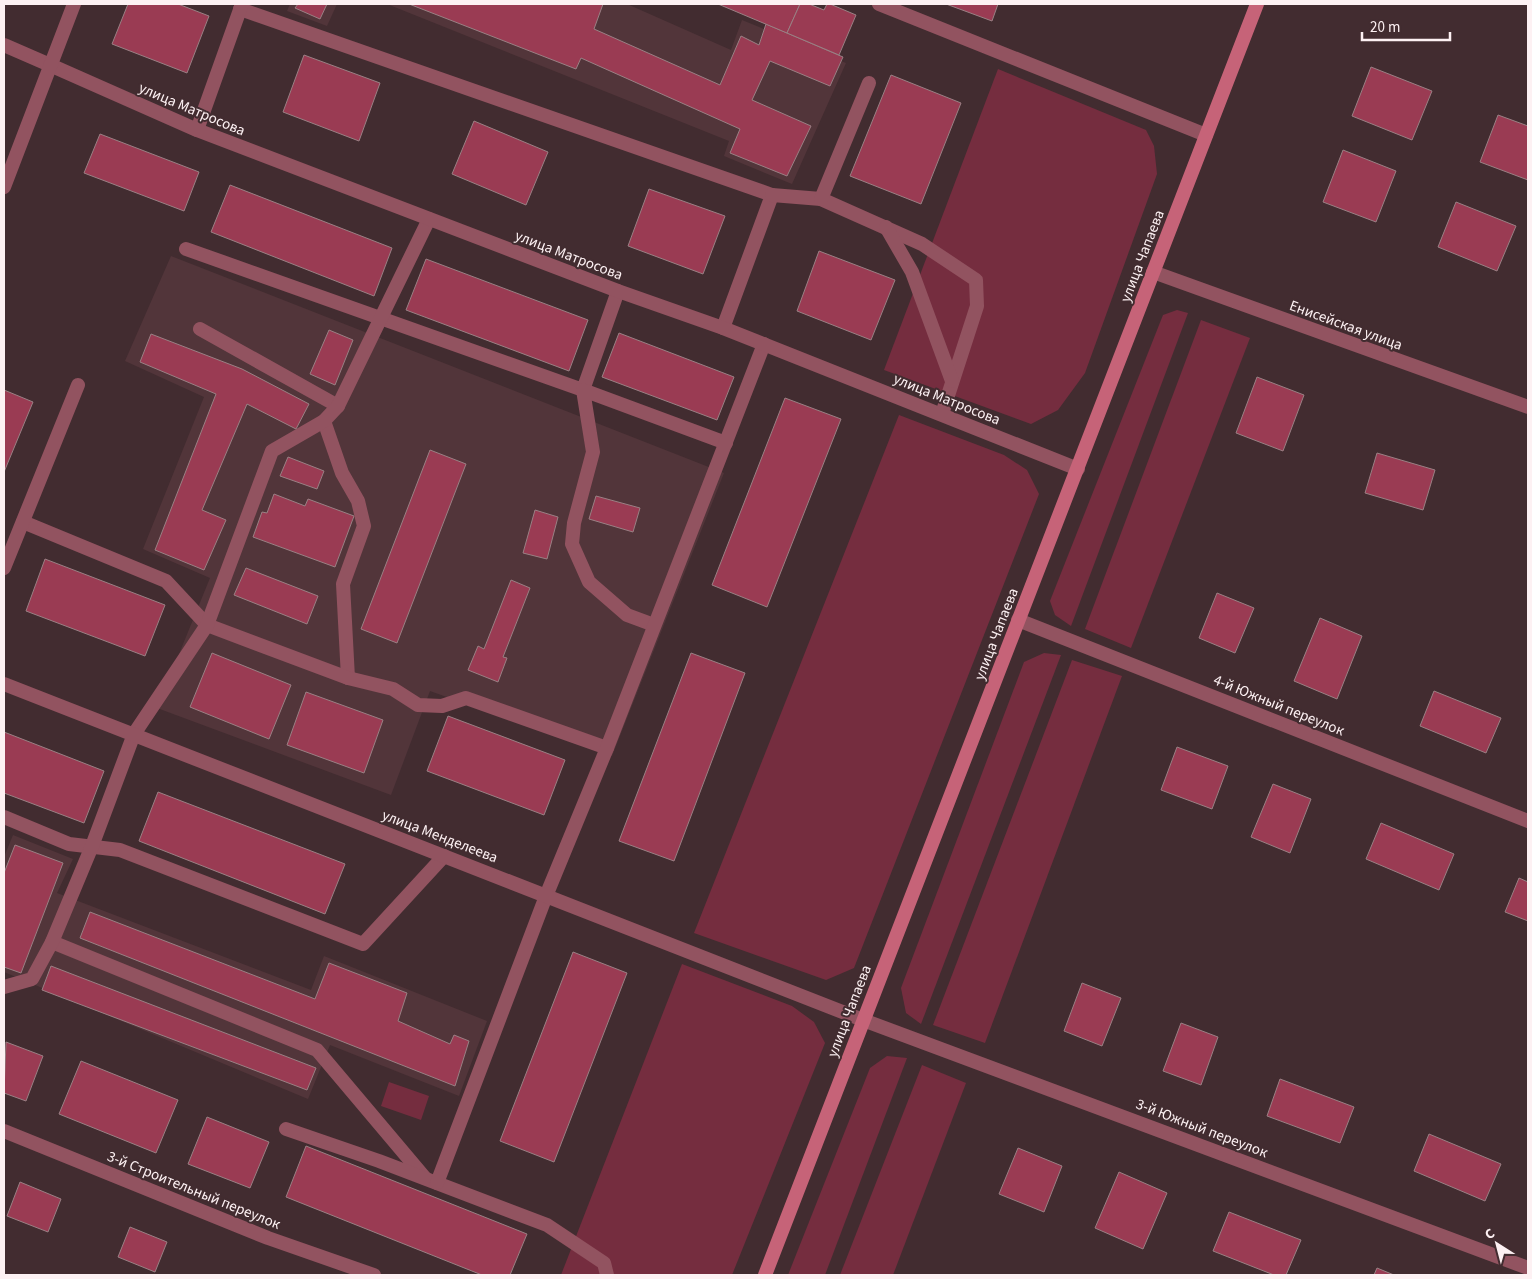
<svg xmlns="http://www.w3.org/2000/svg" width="1532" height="1279" font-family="'Source Sans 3',sans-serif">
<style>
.built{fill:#52353a}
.green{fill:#752d3f}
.building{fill:#9a3b53;stroke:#9a8084}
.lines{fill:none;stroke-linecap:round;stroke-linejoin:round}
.service{stroke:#925360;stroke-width:14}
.minor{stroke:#925360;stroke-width:14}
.secondary{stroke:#c66378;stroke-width:14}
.labels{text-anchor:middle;stroke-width:4;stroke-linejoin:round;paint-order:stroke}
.street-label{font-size:15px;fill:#fdf1f3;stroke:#422c30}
</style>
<rect width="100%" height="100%" fill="#422c30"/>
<g class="built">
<polygon points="290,4 337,4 327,26 287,11"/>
<polygon points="387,4 627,4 731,50 742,20 846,63 792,184 724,156 729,141"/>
<polygon points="171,256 724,473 612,756 430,691 391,795 157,708 210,578 143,549 204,397 125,361"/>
<polygon points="13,835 73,859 57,893 311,990 324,956 487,1021 459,1096 330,1045 308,1099 4,972 4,857"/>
</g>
<g class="green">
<polygon points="998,69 1146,130 1154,146 1157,174 1085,373 1058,410 1031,424 884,370"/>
<polygon points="1177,310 1188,313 1071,626 1055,615 1050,601 1163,315"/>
<polygon points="1201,320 1250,338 1131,648 1085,629"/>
<polygon points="899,415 1004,455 1027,470 1039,494 854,968 826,980 694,933"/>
<polygon points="1044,653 1061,655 921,1024 906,1013 901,988 1024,662"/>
<polygon points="1072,660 1122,676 985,1043 933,1025"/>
<polygon points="682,964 792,1006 814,1022 825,1043 732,1275 561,1275"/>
<polygon points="887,1056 907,1058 825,1275 788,1275 870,1068"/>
<polygon points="922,1065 966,1083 893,1275 840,1275"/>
<polygon points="389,1082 429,1096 421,1120 381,1106"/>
</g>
<g class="building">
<polygon points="128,4 178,4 209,16 187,73 112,44"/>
<polygon points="298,4 327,4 320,19 295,8"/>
<polygon points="409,4 603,4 594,29 720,85 741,36 759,45 766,24 843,57 830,86 770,61 752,100 811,126 787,176 730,153 740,129 581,58 576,69"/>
<polygon points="718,4 800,4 787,33"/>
<polygon points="800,4 809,4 824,10 827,4 830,4 856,15 839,55 787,33"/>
<polygon points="946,4 998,4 992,21"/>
<polygon points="304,55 380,83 359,141 283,112"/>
<polygon points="1371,67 1432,91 1412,140 1352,116"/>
<polygon points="891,75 961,103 921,204 850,176"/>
<polygon points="1498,115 1528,126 1528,180 1480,162"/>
<polygon points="474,121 548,152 526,205 452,174"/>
<polygon points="100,134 199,172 184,211 84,173"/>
<polygon points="1343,150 1396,171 1376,222 1323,202"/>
<polygon points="230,185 392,248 374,296 211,232"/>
<polygon points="649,189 725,216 703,274 628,246"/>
<polygon points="1456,202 1516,226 1497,271 1438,247"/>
<polygon points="819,251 895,280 871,340 797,311"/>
<polygon points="426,259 588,320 569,371 406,310"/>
<polygon points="329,330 353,340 335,385 310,374"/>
<polygon points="619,333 734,377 717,420 602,377"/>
<polygon points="151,334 242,369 309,404 296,429 247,404 202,510 226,520 204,570 155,550 216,394 140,362"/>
<polygon points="1257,377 1304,395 1283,451 1236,433"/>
<polygon points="4,390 33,402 4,472"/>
<polygon points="785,398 841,419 767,607 712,585"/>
<polygon points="430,450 466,464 397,643 361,629"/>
<polygon points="1377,453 1435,470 1423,510 1365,493"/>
<polygon points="288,457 324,471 317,489 280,476"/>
<polygon points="274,494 305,506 308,499 354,516 335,567 253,537 262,512 267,513"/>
<polygon points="596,496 640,508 633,532 589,519"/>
<polygon points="535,510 558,517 547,559 523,553"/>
<polygon points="45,559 165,605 145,656 26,611"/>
<polygon points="246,568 318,596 307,624 234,595"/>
<polygon points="511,580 530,588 503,657 507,658 498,682 468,670 478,646 484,649"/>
<polygon points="1217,593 1254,608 1235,653 1199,638"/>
<polygon points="1320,618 1362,636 1337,699 1294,681"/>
<polygon points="212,653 291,685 269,739 190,707"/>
<polygon points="691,653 745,673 674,861 619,841"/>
<polygon points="1434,691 1501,718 1486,753 1420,726"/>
<polygon points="306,692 383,720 364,773 287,745"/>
<polygon points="448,716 565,760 544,815 427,771"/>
<polygon points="4,732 104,771 84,823 4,793"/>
<polygon points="1177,747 1228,766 1212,809 1161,790"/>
<polygon points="1273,784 1311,799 1290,853 1251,837"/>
<polygon points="158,792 345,864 325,914 139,841"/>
<polygon points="1381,823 1454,854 1439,890 1366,859"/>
<polygon points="15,845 63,863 21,973 4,967 4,873"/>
<polygon points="1519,878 1528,882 1528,921 1505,912"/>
<polygon points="90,912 315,999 329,963 407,993 398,1021 450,1044 454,1035 469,1041 455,1086 80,938"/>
<polygon points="573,952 627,973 554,1162 500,1141"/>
<polygon points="51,966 316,1068 307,1090 42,990"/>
<polygon points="1082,983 1121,998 1102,1046 1064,1031"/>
<polygon points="1181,1023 1218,1037 1201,1085 1163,1071"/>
<polygon points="6,1042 43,1056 26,1101 4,1093"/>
<polygon points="81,1061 178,1100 156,1153 59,1114"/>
<polygon points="1280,1079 1354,1107 1340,1143 1267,1116"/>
<polygon points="207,1117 269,1142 250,1188 188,1164"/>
<polygon points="1429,1134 1501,1164 1485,1201 1414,1171"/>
<polygon points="306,1146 527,1234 510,1275 482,1275 286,1197"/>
<polygon points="1018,1148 1062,1166 1044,1212 999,1194"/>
<polygon points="1119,1172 1167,1193 1143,1249 1095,1228"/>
<polygon points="20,1182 61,1199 48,1232 7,1216"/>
<polygon points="1229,1212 1301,1240 1286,1275 1274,1275 1213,1251"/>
<polygon points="130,1227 167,1242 155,1272 118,1257"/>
<polygon points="1377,1268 1394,1275 1374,1275"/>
</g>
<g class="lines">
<g class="service">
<polyline points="879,4 1206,135"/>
<polyline points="240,9 772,195 723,328"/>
<polyline points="4,45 50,65"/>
<polyline points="197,130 242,4"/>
<polyline points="772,195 821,199 922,244 976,280 977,306 942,414"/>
<polyline points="821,199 869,83"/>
<polyline points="886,227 912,272 952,381"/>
<polyline points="186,249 583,390 618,291"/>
<polyline points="200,329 338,406"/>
<polyline points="324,421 342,473 358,501 364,526 343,584 348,678"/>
<polyline points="23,522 166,581 207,625 348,678 393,689 418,705 442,706 466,698 607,748"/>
<polyline points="4,568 78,385"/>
<polyline points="654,625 627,615 589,582 572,544 574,523 593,452 583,390 726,443"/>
<polyline points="4,817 69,844 120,850 363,944 444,856"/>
<polyline points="52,942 317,1050 425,1178"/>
<polyline points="4,987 32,979 52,942 92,846 134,734 207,625 272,451 324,421 338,406 429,219"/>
<polyline points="286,1129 379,1161 547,1225 604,1263 607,1275"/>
<polyline points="437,1183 546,896 607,748 764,344"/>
</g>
<g class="minor">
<polyline points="50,65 197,130 618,291 723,328 1078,469"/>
<polyline points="4,187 74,4"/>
<polyline points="1153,272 1528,407"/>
<polyline points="1018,620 1528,821"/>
<polyline points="4,684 863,1020 1528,1268"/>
<polyline points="4,1131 268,1238 374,1275"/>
</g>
<polyline class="secondary" points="765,1275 1257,4"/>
</g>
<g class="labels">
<g class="street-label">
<text transform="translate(192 109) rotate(23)" y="5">улица Матросова</text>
<text transform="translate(569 255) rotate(21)" y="5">улица Матросова</text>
<text transform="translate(1142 256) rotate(-69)" y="5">улица Чапаева</text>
<text transform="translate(1346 325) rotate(20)" y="5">Енисейская улица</text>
<text transform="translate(947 399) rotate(22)" y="5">улица Матросова</text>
<text transform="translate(996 634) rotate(-69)" y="5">улица Чапаева</text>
<text transform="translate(1279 705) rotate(22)" y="5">4-й Южный переулок</text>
<text transform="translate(440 836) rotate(21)" y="5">улица Менделеева</text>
<text transform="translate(849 1011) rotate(-69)" y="5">улица Чапаева</text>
<text transform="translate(1202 1128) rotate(21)" y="5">3-й Южный переулок</text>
<text transform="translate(194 1190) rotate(22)" y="5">3-й Строительный переулок</text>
</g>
</g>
<rect width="1532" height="1279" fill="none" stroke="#fdf1f3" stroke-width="10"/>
<g transform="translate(1497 1244) rotate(324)" stroke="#422c30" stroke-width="4" paint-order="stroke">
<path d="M0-4L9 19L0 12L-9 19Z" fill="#fdf1f3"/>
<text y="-8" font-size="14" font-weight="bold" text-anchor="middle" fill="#fdf1f3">С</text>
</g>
<path d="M1362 32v8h88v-8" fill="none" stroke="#fdf1f3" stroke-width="2.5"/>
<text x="1370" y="32" font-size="15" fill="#fdf1f3" stroke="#422c30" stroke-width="4" paint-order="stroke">20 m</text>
</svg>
